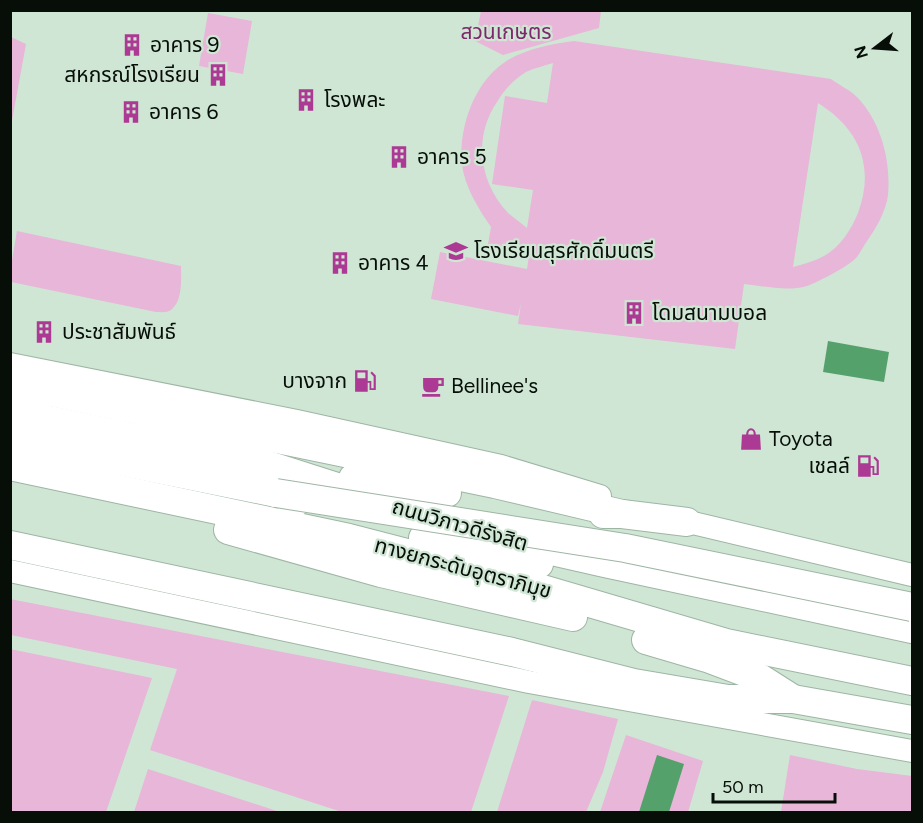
<svg xmlns="http://www.w3.org/2000/svg" width="923" height="823" font-family="Figtree,'Noto Sans Thai',sans-serif">
<style>
.green{fill:#e7b6d8;fill-rule:evenodd}
.water{fill:#55a16b}
.lines{fill:none;stroke-linecap:round;stroke-linejoin:round}
.secondary-casing{stroke:#9fb5a4;stroke-width:24}
.highway-casing{stroke:#9fb5a4;stroke-width:30}
.secondary{stroke:#fff;stroke-width:22}
.highway{stroke:#fff;stroke-width:28}
.highway-bridge-casing{stroke:#9fb5a4;stroke-width:30;stroke-linecap:butt}
.highway-bridge{stroke:#fff;stroke-width:28}
.labels{text-anchor:middle;stroke-width:4.5;stroke-linejoin:round;paint-order:stroke}
.park-label{font-size:21px;fill:#7d286b;stroke:#cfe6d4}
.poi-label{font-size:21px;fill:#070e08;stroke:#cfe6d4;text-anchor:start}
.street-label{font-size:21px;fill:#070e08;stroke:#cfe6d4}
</style>
<rect width="100%" height="100%" fill="#cfe6d4"/>
<g class="green">
<polygon points="481,11 481,10 601,11 599,28 503,55 475,41"/>
<polygon points="208,13 252,21 243,74 199,66"/>
<polygon points="11,37 26,44 11,126"/>
<path d="M574,41L831,79C839,85 850,90 857,97C881,122 891,160 888,195C886,212 875,230 865,244C862,249 859,255 855,259C847,267 818,282 807,286C787,292 764,286 744,284L735,349L518,324L521,303L518,316L431,299L440,252L527,269L529,256L487,250L491,227C478,208 465,187 462,165C458,127 475,80 508,60C529,48 551,44 574,41ZM553,63L547,103L505,96L492,184L533,190L527,228C521,223 514,218 508,213C479,182 473,137 497,102C504,90 514,79 526,72C534,68 544,66 553,63ZM818,103C860,129 875,167 858,213C851,230 840,247 824,256C815,261 804,264 793,267Z"/>
<path d="M17,231L181,266C181,279 183,301 171,310C167,313 161,312 156,312L11,282V266Z"/>
<polygon points="10,599 509,696 471,812 342,812 150,750 177,669 11,635"/>
<polygon points="10,649 152,678 106,812 11,812"/>
<polygon points="532,700 618,719 603,772 586,812 497,812"/>
<polygon points="626,735 703,761 688,812 600,812"/>
<polygon points="790,755 857,769 912,776 912,812 781,812"/>
<polygon points="148,769 280,812 134,812"/>
</g>
<g class="water">
<polygon points="828,341 889,352 884,382 823,372"/>
<polygon points="657,755 684,764 669,812 639,812"/>
</g>
<g class="lines">
<g class="secondary-casing">
<g id="secondary">
<polyline points="10,364 297,421 501,466 600,496"/>
<polyline points="672,518 912,575"/>
<polyline points="10,571 529,682 912,751"/>
</g>
</g>
<g class="highway-casing">
<g id="highway">
<polyline points="10,386 55,393 495,484 622,514"/>
<polyline points="10,412 265,464 381,501"/>
<polyline points="10,439 276,493 298,501"/>
<polyline points="10,466 349,538 515,581 726,643 912,681"/>
<polyline points="353,478 447,493"/>
<polyline points="603,514 622,514 687,522"/>
<polyline points="228,530 381,573 573,617"/>
<polyline points="423,538 539,564"/>
<polyline points="517,543 605,563 912,629"/>
<polyline points="10,545 512,652 634,683 728,699 793,699 912,720"/>
<polyline points="646,640 707,658 760,678 793,699"/>
</g>
</g>
<use href="#secondary" class="secondary"/>
<use href="#highway" class="highway"/>
<g class="highway-bridge-casing">
<polyline id="highway-bridge" points="276,493 625,548 912,607"/>
</g>
<use href="#highway-bridge" class="highway-bridge"/>
</g>
<defs>
<g id="building-bare" transform="scale(1.8)"><path d="M-4-6H4V6H1V3H-1V6H-4ZM-2.5-4.3h1.7v1.8h-1.7ZM.8-4.3h1.7v1.8H.8ZM-2.5-1h1.7V.8h-1.7ZM.8-1h1.7V.8H.8Z" fill="#ac3993" stroke="#cfe6d4" stroke-width="2.5" paint-order="stroke"/></g>
<g id="school-bare" transform="scale(1.8)"><path d="M0-5L7-2L0 1L-7-2ZM-4 1L0 2.5L4 1V4Q0 6-4 4Z" fill="#ac3993" stroke="#cfe6d4" stroke-width="2.5" paint-order="stroke"/></g>
<g id="fuel-bare" transform="scale(1.8)"><path d="M-5.5-6h7V0h2V4h1.3V-2.5L3-4.5l.8-.8L6-3V5H2.5V1h-1V6h-7ZM-4.2-4.7v3.2H.2V-4.7Z" fill="#ac3993" stroke="#cfe6d4" stroke-width="2.5" paint-order="stroke"/></g>
<g id="cafe-bare" transform="scale(1.8)"><path d="M-5.5-4.5H6V0H3Q3 3.5 0 3.5H-2.5Q-5.5 3.5-5.5 0ZM3-3.2v2h1.7v-2ZM-6 4.5H4V6H-6Z" fill="#ac3993" stroke="#cfe6d4" stroke-width="2.5" paint-order="stroke"/></g>
<g id="shop-bare" transform="scale(1.8)"><path d="M-5-2.5h2.3a2.7 3.5 0 0 1 5.4 0H5L5.5 6h-11ZM-1.5-2.5h3a1.5 2.3 0 0 0-3 0Z" fill="#ac3993" stroke="#cfe6d4" stroke-width="2.5" paint-order="stroke"/></g>
</defs>
<g fill-rule="evenodd">
<use href="#building-bare" x="132" y="45"/>
<use href="#building-bare" x="218" y="75"/>
<use href="#building-bare" x="306" y="100"/>
<use href="#building-bare" x="131" y="112"/>
<use href="#building-bare" x="399" y="157"/>
<use href="#school-bare" x="456" y="251"/>
<use href="#building-bare" x="340" y="263"/>
<use href="#building-bare" x="634" y="313"/>
<use href="#building-bare" x="44" y="332"/>
<use href="#fuel-bare" x="365" y="381"/>
<use href="#cafe-bare" x="433" y="386"/>
<use href="#shop-bare" x="751" y="439"/>
<use href="#fuel-bare" x="868" y="466"/>
</g>
<g class="labels">
<g class="park-label">
<text x="506" y="39">สวนเกษตร</text>
</g>
<g class="poi-label">
<text x="150" y="52">อาคาร 9</text>
<text x="200" y="82" text-anchor="end">สหกรณ์โรงเรียน</text>
<text x="324" y="107">โรงพละ</text>
<text x="149" y="119">อาคาร 6</text>
<text x="417" y="164">อาคาร 5</text>
<text x="474" y="258">โรงเรียนสุรศักดิ์มนตรี</text>
<text x="358" y="270">อาคาร 4</text>
<text x="652" y="320">โดมสนามบอล</text>
<text x="62" y="339">ประชาสัมพันธ์</text>
<text x="347" y="388" text-anchor="end">บางจาก</text>
<text x="451" y="393">Bellinee's</text>
<text x="769" y="446">Toyota</text>
<text x="850" y="473" text-anchor="end">เชลล์</text>
</g>
<g class="street-label">
<text transform="translate(460 525) rotate(16)" y="7">ถนนวิภาวดีรังสิต</text>
<text transform="translate(463 568) rotate(15)" y="7">ทางยกระดับอุตราภิมุข</text>
</g>
</g>
<rect width="923" height="823" fill="none" stroke="#070e08" stroke-width="24"/>
<g transform="translate(875 48) rotate(253)" stroke="#cfe6d4" stroke-width="4.5" paint-order="stroke">
<path d="M0-4.5L10 22L0 15L-10 22Z" fill="#070e08"/>
<text y="-9" font-size="16" font-weight="bold" text-anchor="middle" fill="#070e08">N</text>
</g>
<path d="M713 793v9h122v-9" fill="none" stroke="#070e08" stroke-width="3"/>
<text x="722" y="793" font-size="18" fill="#070e08" stroke="#cfe6d4" stroke-width="4.5" paint-order="stroke">50 m</text>
</svg>
